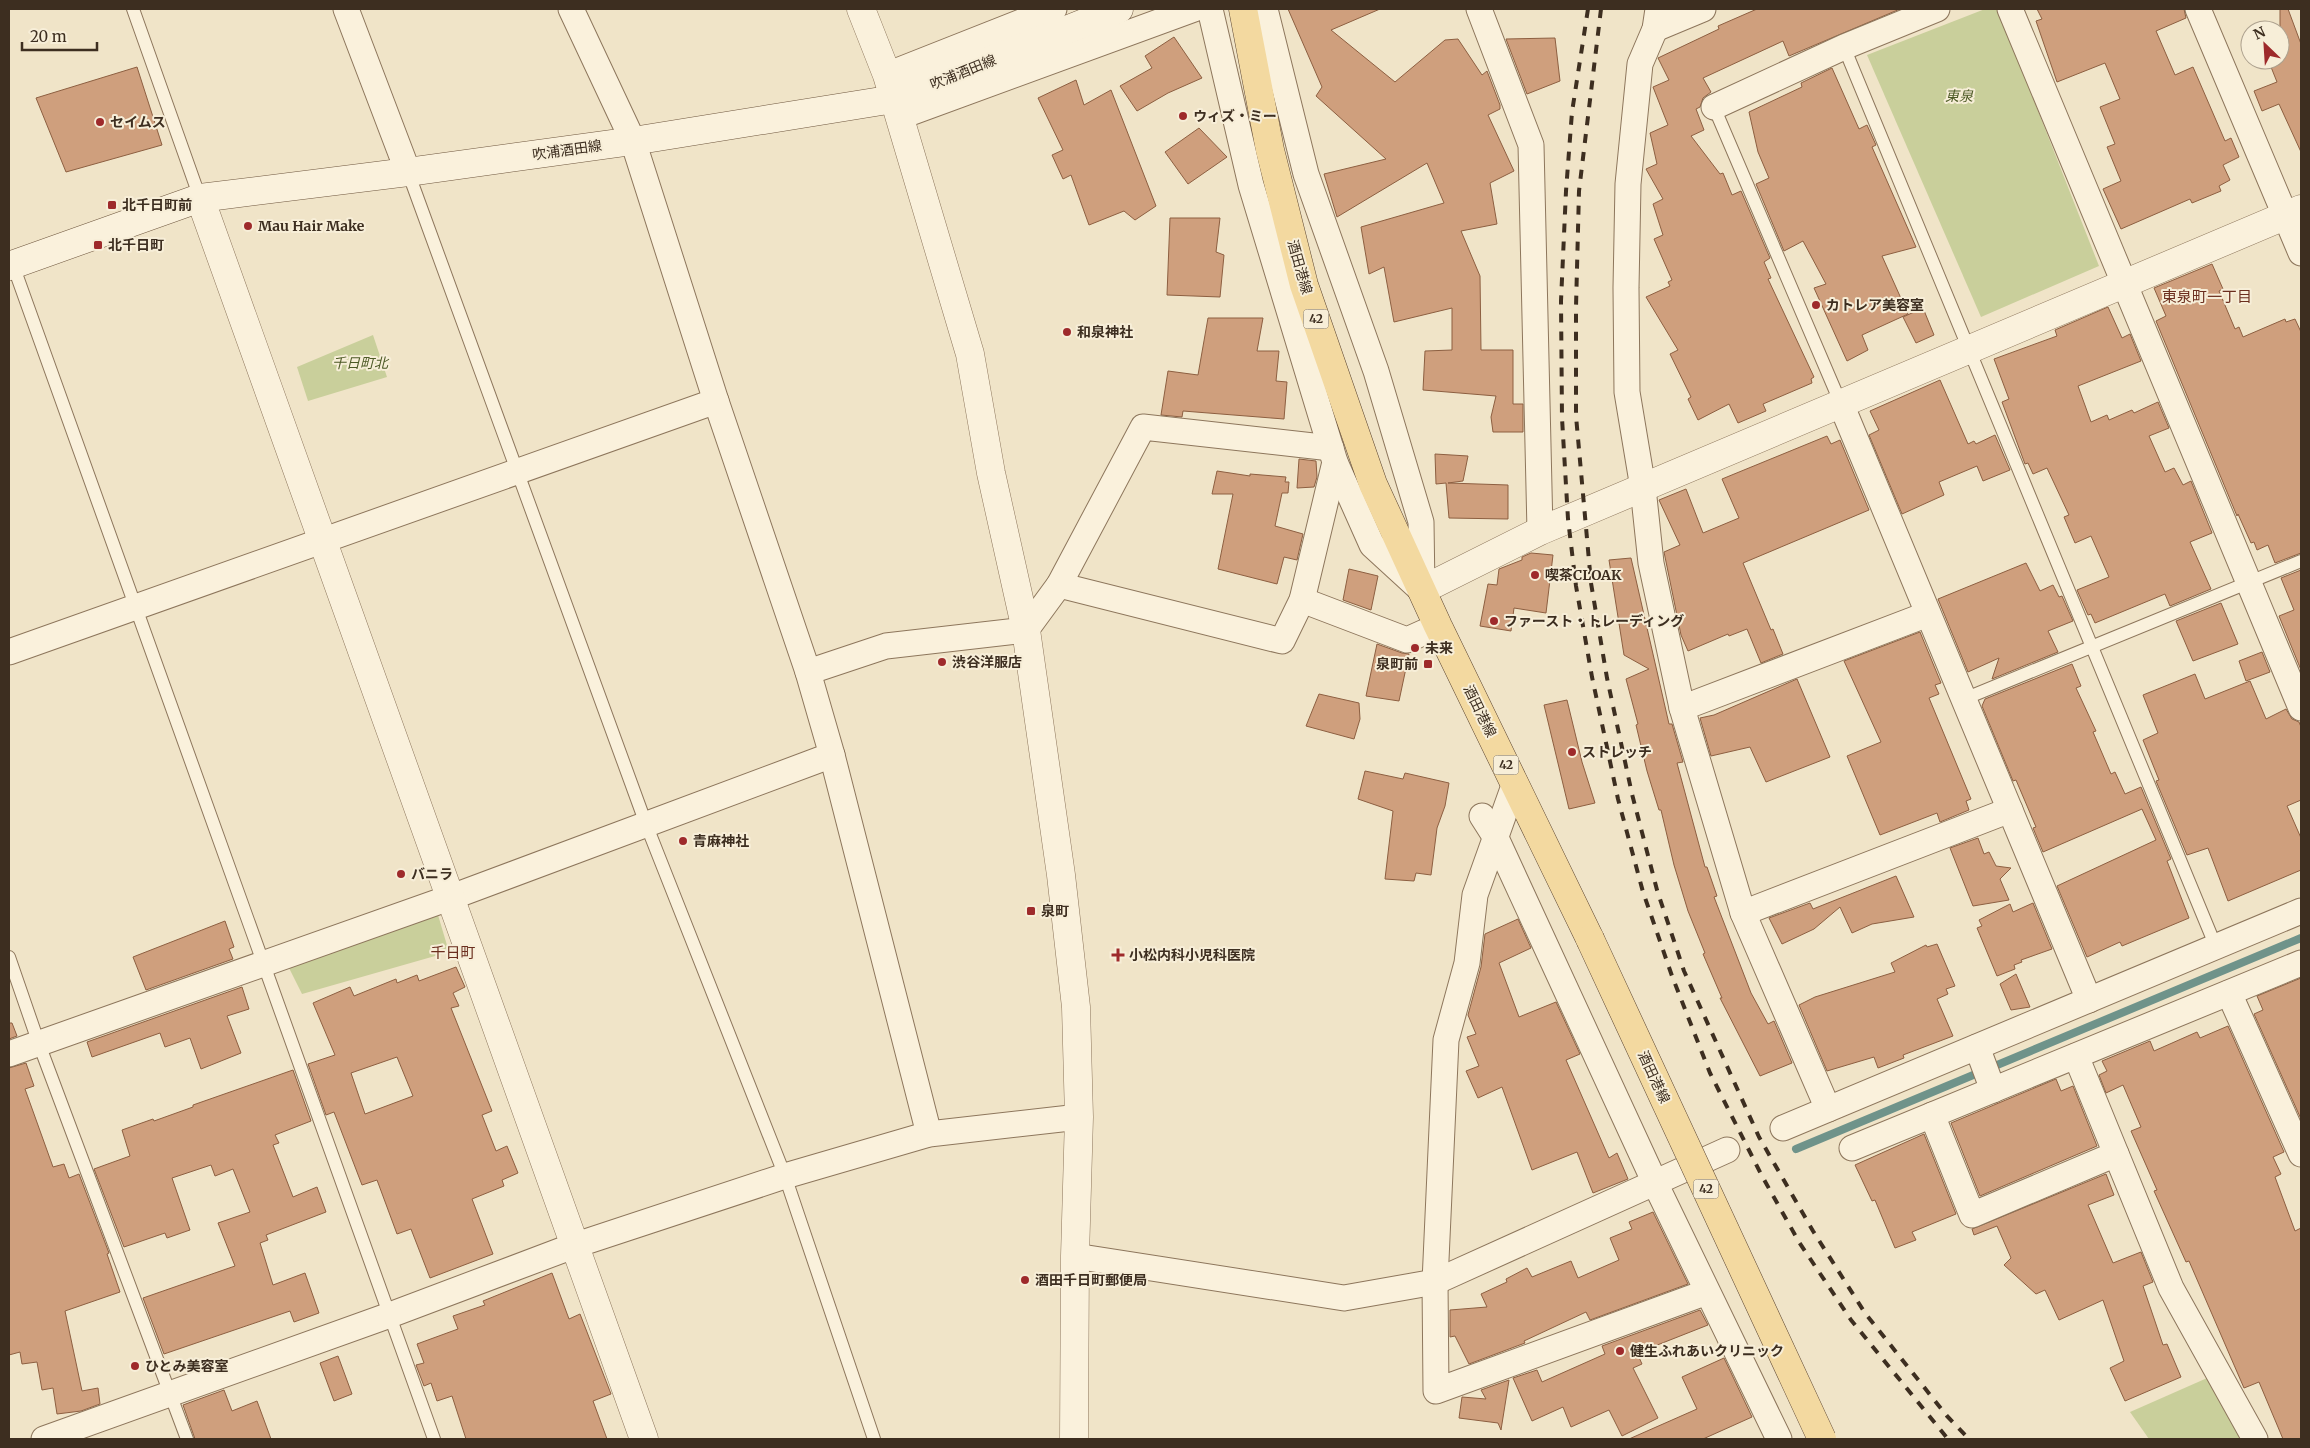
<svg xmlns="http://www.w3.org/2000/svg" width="2310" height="1448" font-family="Merriweather,'Noto Sans JP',serif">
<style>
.green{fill:#c9cf9b}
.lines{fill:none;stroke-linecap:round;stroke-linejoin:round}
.stream{stroke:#6f938a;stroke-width:8}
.building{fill:#cf9f7d;stroke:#8d5f41;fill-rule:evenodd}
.service-casing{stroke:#8d765c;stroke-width:14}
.minor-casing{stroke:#8d765c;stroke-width:27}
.tertiary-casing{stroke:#8d765c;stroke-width:29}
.secondary-casing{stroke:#6f573f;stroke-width:29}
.primary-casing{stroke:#5b4430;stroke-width:29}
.service{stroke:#faf1dc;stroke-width:12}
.minor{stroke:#faf1dc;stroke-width:25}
.tertiary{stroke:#faf1dc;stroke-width:28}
.secondary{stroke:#faf1dc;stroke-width:28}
.primary{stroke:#f3d9a0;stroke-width:28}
.rail{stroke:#3d2e20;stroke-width:4;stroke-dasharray:9 9;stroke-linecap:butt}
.primary-bridge-casing{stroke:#5b4430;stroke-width:29;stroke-linecap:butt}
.primary-bridge{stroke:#f3d9a0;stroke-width:28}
.poi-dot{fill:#9e2a2b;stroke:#f7eed8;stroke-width:2}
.labels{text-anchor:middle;stroke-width:4;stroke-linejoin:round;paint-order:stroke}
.shield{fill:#f7eed8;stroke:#756857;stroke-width:1}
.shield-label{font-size:12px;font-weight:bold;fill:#3d2e20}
.street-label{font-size:14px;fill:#3d2e20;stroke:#f7eed8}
.park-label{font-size:14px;font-style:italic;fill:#4d5a26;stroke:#f7eed8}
.poi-label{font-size:14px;font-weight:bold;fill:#3d2e20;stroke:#f7eed8;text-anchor:start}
.neighbourhood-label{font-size:15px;fill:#6b2e1e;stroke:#f7eed8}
</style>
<rect width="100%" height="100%" fill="#f0e4c8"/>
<g class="green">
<polygon points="1985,9 1998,9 2099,266 1981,317 1867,55"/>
<polygon points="373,335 387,377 308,401 297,367"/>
<polygon points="438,915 449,952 302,994 288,966"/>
<polygon points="2214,1375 2248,1439 2149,1439 2130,1412"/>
</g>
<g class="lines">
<polyline class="stream" points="1796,1149 2301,938"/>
</g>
<g class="building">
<polygon points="1288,9 1380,9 1331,30 1395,82 1445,40 1458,39 1482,75 1487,71 1500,105 1500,109 1488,115 1514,171 1490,183 1497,224 1461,231 1480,276 1481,350 1513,350 1513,404 1523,404 1523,432 1493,432 1491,417 1496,396 1423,390 1425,351 1452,350 1452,308 1394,322 1384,267 1369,274 1361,227 1444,203 1427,163 1337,217 1324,174 1386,159 1316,96 1322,87"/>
<polygon points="1757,9 1900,9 1789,56 1783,41 1703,78 1711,92 1703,98 1700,107 1696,109 1704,130 1691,136 1720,174 1723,173 1732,195 1741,191 1770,258 1764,262 1771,278 1768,279 1814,377 1811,379 1812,383 1763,404 1766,411 1738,423 1729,404 1698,420 1688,399 1691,397 1670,354 1678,350 1646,297 1670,286 1668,282 1672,280 1654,239 1663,235 1653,204 1663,199 1646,169 1657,164 1650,133 1668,125 1653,87 1669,80 1658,58 1719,29 1718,26"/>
<polygon points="2037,9 2184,9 2186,18 2156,31 2175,75 2193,67 2225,141 2231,138 2239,157 2223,165 2230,180 2219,186 2221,191 2192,203 2190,199 2121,229 2103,189 2121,181 2107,147 2115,144 2100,107 2120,99 2105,63 2057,82 2036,21 2042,19"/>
<polygon points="2280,9 2288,9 2301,44 2301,152 2279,104 2262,111 2254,91 2277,82 2271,67 2280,64"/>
<polygon points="1174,37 1202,78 1168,93 1137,111 1120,86 1152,68 1145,56"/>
<polygon points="1555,38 1560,81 1527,94 1506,39"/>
<polygon points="137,67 162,145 66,172 36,98"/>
<polygon points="1832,68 1859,129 1867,125 1876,145 1872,147 1916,247 1882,256 1908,314 1862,335 1868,350 1847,361 1814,288 1826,284 1803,241 1784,251 1756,184 1769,178 1758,152 1749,112 1802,87 1801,83"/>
<polygon points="1076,80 1084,105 1111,90 1156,206 1135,220 1124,211 1089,225 1071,175 1063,179 1052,155 1063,150 1038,98"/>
<polygon points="1199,128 1227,157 1188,184 1165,152"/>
<polygon points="1170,218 1220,218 1216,252 1224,255 1220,297 1167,295"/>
<polygon points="2212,264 2223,289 2219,291 2235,329 2239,327 2243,337 2285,319 2286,322 2295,319 2301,332 2301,553 2275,563 2268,545 2257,550 2254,542 2251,543 2238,514 2237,516 2156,321 2166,316 2154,288"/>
<polygon points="2108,307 2122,338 2130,334 2141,361 2078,386 2091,422 2107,415 2109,420 2132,410 2134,413 2158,402 2169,428 2149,436 2165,472 2174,468 2183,485 2191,481 2212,533 2190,542 2211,589 2170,606 2165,594 2095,623 2091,614 2088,615 2077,590 2109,577 2091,536 2075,543 2064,517 2069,515 2047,468 2033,474 2028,463 2025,464 2002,402 2009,399 1994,359 2057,336 2055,330"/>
<polygon points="1923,308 1934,335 1916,343 1903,317"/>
<polygon points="1208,318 1263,318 1257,351 1279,351 1276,381 1287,382 1284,419 1183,411 1182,417 1161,415 1168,371 1198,375"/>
<polygon points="1940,380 1968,444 1974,441 1976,444 1995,435 2010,470 1983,481 1977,466 1939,482 1944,495 1902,514 1869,435 1879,430 1870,411"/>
<polygon points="1827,436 1831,444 1840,440 1869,510 1743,563 1771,630 1773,629 1783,654 1761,663 1747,629 1729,636 1728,634 1688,651 1681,635 1664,552 1680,545 1659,500 1686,489 1703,533 1739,518 1722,479"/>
<polygon points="1435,454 1468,456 1463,481 1448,483 1508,485 1508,519 1449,518 1446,483 1436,484"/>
<polygon points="1299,459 1316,461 1317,477 1314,487 1297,488"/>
<polygon points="1217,471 1250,476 1250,474 1286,477 1285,482 1289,482 1288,493 1282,493 1275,526 1303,534 1297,560 1284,557 1277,584 1218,569 1233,494 1212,494"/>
<polygon points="1531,553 1553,555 1546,613 1514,608 1511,631 1480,626 1488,584 1497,585 1499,569 1522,560 1522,557"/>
<polygon points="1631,558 1669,724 1672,724 1683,762 1677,763 1705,867 1707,867 1717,896 1714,897 1751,993 1768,1024 1774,1021 1792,1063 1760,1076 1720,998 1722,998 1703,954 1705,953 1688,911 1674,865 1661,810 1659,810 1647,771 1636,725 1638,724 1626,679 1649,669 1624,655 1609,560"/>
<polygon points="2026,563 2040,591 2053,585 2059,597 2062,596 2073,621 2048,631 2058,652 1992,679 1999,658 1968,672 1938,599"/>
<polygon points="1349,569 1378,576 1371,610 1343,600"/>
<polygon points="2301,570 2301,670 2279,616 2294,610 2281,578"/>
<polygon points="2221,603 2238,644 2193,661 2176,621"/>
<polygon points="1920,632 1941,683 1935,685 1939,694 1929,698 1971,799 1966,801 1969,810 1940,822 1937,813 1880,835 1847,756 1881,742 1844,661"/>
<polygon points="1377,644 1402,653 1409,654 1399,701 1366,696"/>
<polygon points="2262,652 2270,672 2246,681 2239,661"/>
<polygon points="2072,664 2081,686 2076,688 2096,731 2093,732 2111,774 2115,772 2125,794 2141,787 2171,859 2167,861 2189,918 2122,946 2120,942 2087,957 2057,886 2156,840 2142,809 2043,852 2033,828 2036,827 2016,780 2013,781 1982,706 1985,699"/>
<polygon points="2195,674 2205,699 2250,681 2266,719 2286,709 2292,719 2299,722 2301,727 2301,800 2287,806 2301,838 2301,870 2228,901 2208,848 2187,855 2156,781 2159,780 2143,740 2158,733 2143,695"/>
<polygon points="1797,679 1830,757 1766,782 1750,747 1711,756 1700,718 1714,715"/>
<polygon points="1319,694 1359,703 1360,719 1354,739 1306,726"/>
<polygon points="1567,700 1582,762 1595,803 1569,809 1544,705"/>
<polygon points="1365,771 1403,779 1405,773 1449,783 1445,806 1437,828 1431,875 1416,873 1414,881 1385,879 1393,811 1358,799"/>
<polygon points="1978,838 1984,854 1989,852 1996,866 2011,868 2000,879 2009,900 1973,906 1950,848"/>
<polygon points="1896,876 1914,917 1872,924 1852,933 1840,907 1814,929 1782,944 1769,918 1810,903 1813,909"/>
<polygon points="2033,903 2052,949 2021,960 2022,962 2014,965 2015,969 1997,976 1977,928 1982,926 1979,920 2010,904 2013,912"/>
<polygon points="1518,919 1531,948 1499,963 1519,1017 1556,1002 1580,1054 1566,1060 1609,1158 1617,1153 1628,1179 1593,1193 1577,1152 1532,1170 1502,1087 1478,1098 1466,1071 1479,1066 1467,1037 1476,1034 1468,1015 1481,967 1485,934"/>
<polygon points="225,921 234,947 229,949 233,959 146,990 133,957"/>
<polygon points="1937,944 1955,986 1946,989 1948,994 1937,999 1953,1036 1903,1055 1904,1058 1878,1068 1874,1057 1827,1071 1799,1005 1815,997 1895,972 1891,963 1926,945 1927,947"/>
<path d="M456,967L465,987L453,993L459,1006L451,1008L492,1111L482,1115L496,1151L507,1146L518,1173L502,1180L504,1186L472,1199L493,1254L430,1278L411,1229L397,1234L377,1180L362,1185L334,1112L326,1115L308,1064L335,1055L313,1003L350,987L354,996L396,979L397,983L417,975L419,981ZM397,1057L413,1096L365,1114L351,1073Z"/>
<polygon points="2016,974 2030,1007 2011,1010 2000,984"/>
<polygon points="2301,978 2301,1119 2254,1014 2263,1010 2257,996"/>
<polygon points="242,987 249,1009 227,1016 241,1053 201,1069 190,1038 165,1047 160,1033 92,1057 87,1042"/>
<polygon points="9,1023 12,1023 17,1036 9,1039"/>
<polygon points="2228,1026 2284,1152 2273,1157 2281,1174 2275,1177 2295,1231 2301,1228 2301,1439 2283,1439 2259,1382 2244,1388 2189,1261 2186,1262 2154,1191 2157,1190 2131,1131 2141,1127 2123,1085 2106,1093 2099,1075 2107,1071 2102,1061 2150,1041 2154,1051 2197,1032 2200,1038"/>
<polygon points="26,1063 34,1086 25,1089 53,1167 64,1164 69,1178 79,1174 109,1253 107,1254 120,1292 65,1311 82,1391 98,1388 100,1404 81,1411 57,1414 53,1388 42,1390 37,1362 22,1364 20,1352 9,1355 9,1068"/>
<polygon points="293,1070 311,1121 275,1135 279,1143 273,1145 293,1197 317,1187 326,1212 266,1235 268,1240 260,1243 273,1285 305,1273 319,1313 294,1322 290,1311 164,1354 143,1298 235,1266 218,1223 250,1212 233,1169 215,1176 211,1165 172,1178 190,1230 167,1238 165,1233 124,1247 94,1169 130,1156 122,1130 153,1119 154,1121 193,1107 193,1105"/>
<polygon points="2056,1079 2061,1091 2073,1086 2097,1146 1980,1196 1951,1123"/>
<polygon points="1924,1134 1956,1214 1912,1232 1916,1240 1895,1248 1875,1200 1872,1201 1855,1165"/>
<polygon points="2106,1174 2114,1195 2088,1205 2113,1263 2141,1252 2153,1282 2143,1286 2163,1345 2167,1344 2181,1377 2125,1401 2110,1368 2124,1361 2103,1300 2059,1320 2045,1290 2036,1294 2004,1265 2011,1258 1997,1226 1974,1235 1972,1229"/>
<polygon points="1653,1212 1688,1284 1590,1320 1586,1312 1524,1341 1525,1343 1469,1364 1455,1336 1450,1337 1450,1310 1487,1307 1481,1294 1507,1282 1506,1279 1527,1268 1532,1277 1571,1261 1578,1278 1619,1260 1610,1238 1632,1229 1629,1222"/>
<polygon points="552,1273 569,1319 580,1314 611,1394 593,1401 607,1439 466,1439 452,1396 437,1401 431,1383 424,1386 416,1365 424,1363 417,1344 458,1329 453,1316 485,1305 483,1301"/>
<polygon points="1700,1310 1708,1325 1637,1353 1642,1364 1633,1368 1658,1418 1622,1436 1609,1410 1571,1427 1563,1407 1532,1421 1513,1378 1537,1370 1542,1382 1605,1354 1602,1346"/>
<polygon points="338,1356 352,1394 334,1401 320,1363"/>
<polygon points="1724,1358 1752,1417 1703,1439 1629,1439 1697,1409 1682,1377"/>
<polygon points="1509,1380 1501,1430 1498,1423 1459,1418 1462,1397 1486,1399 1481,1390"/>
<polygon points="224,1390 232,1411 257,1401 271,1439 195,1439 183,1405"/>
</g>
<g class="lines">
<g class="service-casing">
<g id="service">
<polyline points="133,9 200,198"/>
<polyline points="1844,47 2216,947"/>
<polyline points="1714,107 1841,404"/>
<polyline points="408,172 646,824 785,1176 874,1439"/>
<polyline points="13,265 434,1439"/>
<polyline points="1964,699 2301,561"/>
<polyline points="9,957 39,1044 187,1439"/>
</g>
</g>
<g class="minor-casing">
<g id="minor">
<polyline points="346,9 408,172"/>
<polyline points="571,9 633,141 716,401 808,672 832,755 929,1134"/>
<polyline points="1210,9 1251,185 1335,462 1372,545 1420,589"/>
<polyline points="1265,9 1306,174 1376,371 1421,522 1422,590"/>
<polyline points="1479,9 1531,145 1540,531"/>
<polyline points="1658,9 1655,29 1640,64 1628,184 1626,288 1627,392 1643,488 1651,563 1682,708"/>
<polyline points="2010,9 2301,708"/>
<polyline points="2198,9 2301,253"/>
<polyline points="1655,29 1703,9"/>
<polyline points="887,75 1054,9"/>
<polyline points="1714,107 1844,47 1937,9"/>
<polyline points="899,117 1194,9"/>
<polyline points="1841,404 2089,1000"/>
<polyline points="1059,585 1282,641 1302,600 1335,462"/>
<polyline points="1302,600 1407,640 1438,626"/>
<polyline points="9,652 716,401"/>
<polyline points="808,672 886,646 1026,630 1059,585 1143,427 1331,448"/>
<polyline points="1515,783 1475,895 1467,963 1446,1040 1435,1282 1436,1391 1707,1292"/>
<polyline points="1482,816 1496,838 1655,1183 1779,1439"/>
<polyline points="1743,913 1682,708 1928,614"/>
<polyline points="2229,993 2301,1154"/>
<polyline points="1977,1047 1993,1090"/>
<polyline points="9,1054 449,898 832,755"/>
<polyline points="2076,1056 2171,1288 2255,1439"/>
<polyline points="1828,1109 1743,913 2010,810"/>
<polyline points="1932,1115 1972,1215 2116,1154"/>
<polyline points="1783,1128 2301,911"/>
<polyline points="1852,1148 2301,963"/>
<polyline points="1075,1256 1344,1298 1435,1282 1727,1150"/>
<polyline points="44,1439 390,1315 573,1246 785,1176 929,1134 1079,1117"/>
</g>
</g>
<g class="tertiary-casing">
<g id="tertiary">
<polyline points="861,9 887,75 970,354 991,473 1026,630 1061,875 1076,1007 1079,1117 1075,1256 1074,1439"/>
<polyline points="200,198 644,1439"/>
<polyline points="1422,590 1540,531 2301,209"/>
</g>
</g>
<g class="secondary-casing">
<polyline id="secondary" points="9,266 200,198 408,172 633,141 894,99 1119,9"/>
</g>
<g class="primary-casing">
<polyline id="primary" points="1243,9 1270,150 1304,285 1373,484 1438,626 1590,939"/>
</g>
<use href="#service" class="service"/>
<use href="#minor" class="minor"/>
<use href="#tertiary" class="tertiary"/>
<use href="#secondary" class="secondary"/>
<use href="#primary" class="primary"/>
<g class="rail">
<polyline points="1588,9 1572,112 1566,191 1561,301 1562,418 1568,519 1576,586 1592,677 1618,799 1643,892 1672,976 1710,1073 1762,1176 1799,1242 1851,1320 1948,1439"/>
<polyline points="1601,9 1579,191 1576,307 1576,416 1591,583 1607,678 1632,794 1657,890 1684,971 1759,1137 1813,1231 1865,1313 1947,1416 1969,1439"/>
</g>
<g class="primary-bridge-casing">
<polyline id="primary-bridge" points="1590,939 1822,1439"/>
</g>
<use href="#primary-bridge" class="primary-bridge"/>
</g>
<g class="poi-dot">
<circle cx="1183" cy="116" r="5"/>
<circle cx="100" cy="122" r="5"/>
<rect x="107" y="200" width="10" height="10" rx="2.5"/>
<circle cx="248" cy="226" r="5"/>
<rect x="93" y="240" width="10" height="10" rx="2.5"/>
<circle cx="1816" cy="305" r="5"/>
<circle cx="1067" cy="332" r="5"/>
<circle cx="1535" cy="575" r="5"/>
<circle cx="1494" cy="621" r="5"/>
<circle cx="1415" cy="648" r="5"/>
<circle cx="942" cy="662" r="5"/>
<rect x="1423" y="659" width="10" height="10" rx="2.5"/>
<circle cx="1572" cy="752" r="5"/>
<circle cx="683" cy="841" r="5"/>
<circle cx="401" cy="874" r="5"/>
<rect x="1026" y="906" width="10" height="10" rx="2.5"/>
<path d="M1115.5 947.5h5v5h5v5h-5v5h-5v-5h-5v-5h5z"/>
<circle cx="1025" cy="1280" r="5"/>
<circle cx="1620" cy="1351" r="5"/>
<circle cx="135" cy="1366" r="5"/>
</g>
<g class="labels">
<g class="shield">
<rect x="1303.5" y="309.5" width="25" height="19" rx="4"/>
<rect x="1493.5" y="755.5" width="25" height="19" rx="4"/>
<rect x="1693.5" y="1179.5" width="25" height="19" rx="4"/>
</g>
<g class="shield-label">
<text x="1316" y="323">42</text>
<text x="1506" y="769">42</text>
<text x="1706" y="1193">42</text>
</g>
<g class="street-label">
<text transform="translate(963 72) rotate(-22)" y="5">吹浦酒田線</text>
<text transform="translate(567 150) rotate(-8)" y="5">吹浦酒田線</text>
<text transform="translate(1300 267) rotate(74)" y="5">酒田港線</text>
<text transform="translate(1480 711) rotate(64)" y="5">酒田港線</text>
<text transform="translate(1654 1077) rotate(65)" y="5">酒田港線</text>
</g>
<g class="park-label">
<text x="1959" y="101">東泉</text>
<text x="360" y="368">千日町北</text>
</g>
<g class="poi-label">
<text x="1193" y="121">ウィズ・ミー</text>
<text x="110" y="127">セイムス</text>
<text x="122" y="210">北千日町前</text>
<text x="258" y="231">Mau Hair Make</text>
<text x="108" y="250">北千日町</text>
<text x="1826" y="310">カトレア美容室</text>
<text x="1077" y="337">和泉神社</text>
<text x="1545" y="580">喫茶CLOAK</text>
<text x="1504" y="626">ファースト・トレーディング</text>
<text x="1425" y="653">未来</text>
<text x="952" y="667">渋谷洋服店</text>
<text x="1418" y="669" text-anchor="end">泉町前</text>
<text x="1582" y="757">ストレッチ</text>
<text x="693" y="846">青麻神社</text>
<text x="411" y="879">バニラ</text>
<text x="1041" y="916">泉町</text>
<text x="1129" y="960">小松内科小児科医院</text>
<text x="1035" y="1285">酒田千日町郵便局</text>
<text x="1630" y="1356">健生ふれあいクリニック</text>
<text x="145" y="1371">ひとみ美容室</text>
</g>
<g class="neighbourhood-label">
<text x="2207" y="302">東泉町一丁目</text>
<text x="453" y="958">千日町</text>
</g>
</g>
<rect width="2310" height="1448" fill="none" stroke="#3d2e20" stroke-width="20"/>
<g transform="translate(2265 45) rotate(335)"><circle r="24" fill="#f7eed8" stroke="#ada18e"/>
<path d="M0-4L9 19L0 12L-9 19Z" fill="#9e2a2b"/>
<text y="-8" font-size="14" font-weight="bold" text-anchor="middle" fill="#3d2e20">N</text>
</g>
<path d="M22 42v8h75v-8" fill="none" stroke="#3d2e20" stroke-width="2.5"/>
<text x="30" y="42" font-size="15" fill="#3d2e20" stroke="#f7eed8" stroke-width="4" paint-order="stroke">20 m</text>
</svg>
